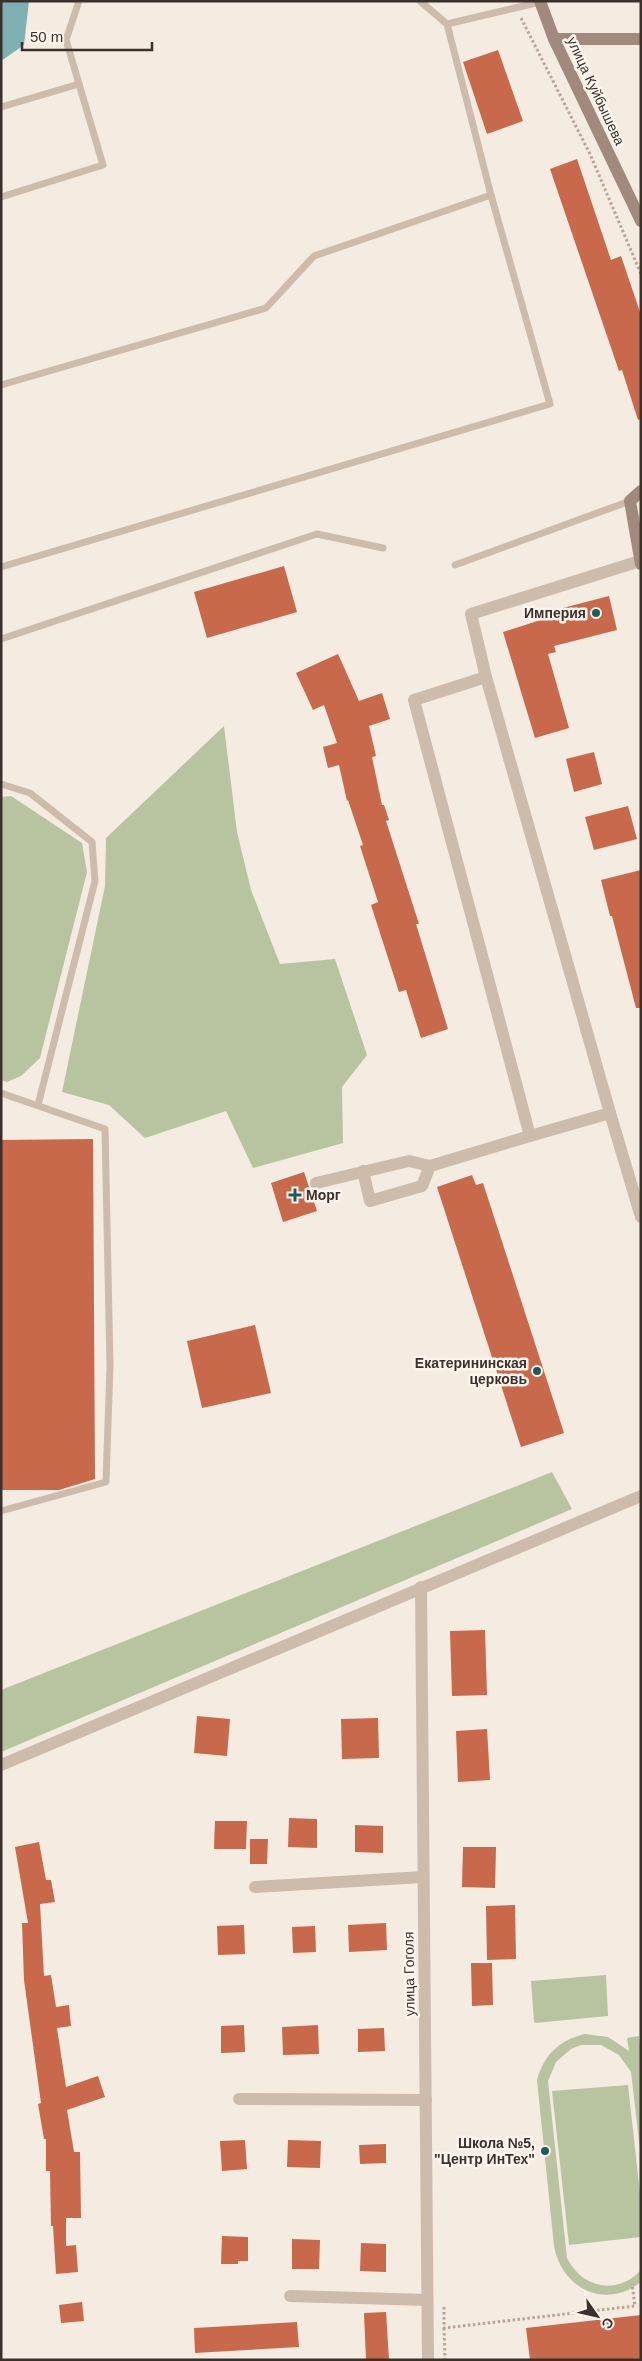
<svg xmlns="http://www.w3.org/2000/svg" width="642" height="2361" font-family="Arial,sans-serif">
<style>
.green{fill:#b8c4a0}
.water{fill:#7fb0b2}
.building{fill:#c8694b}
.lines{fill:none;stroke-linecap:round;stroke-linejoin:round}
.path{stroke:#b9a596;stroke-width:3;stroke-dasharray:2.5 2.5;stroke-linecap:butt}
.lane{stroke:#cdbbac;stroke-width:7}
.street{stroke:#cdbbac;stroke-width:12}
.secondary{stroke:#a18a7d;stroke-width:12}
.poi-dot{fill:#1f5a5e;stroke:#fbf5ee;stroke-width:2}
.labels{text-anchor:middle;stroke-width:5;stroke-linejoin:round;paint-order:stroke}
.street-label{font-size:14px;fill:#3b302b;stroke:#fbf5ee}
.poi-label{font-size:14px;font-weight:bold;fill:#3b302b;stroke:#fbf5ee;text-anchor:end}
</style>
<rect width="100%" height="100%" fill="#f4ebe1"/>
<g class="green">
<polygon points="224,726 237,832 251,890 280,964 335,959 367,1055 342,1087 343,1143 253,1168 226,1111 145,1138 109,1105 62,1092 105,886 106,838"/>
<polygon points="11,796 82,843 87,872 40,1058 21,1076 7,1082 1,1080 1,797"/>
<polygon points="552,1472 572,1509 1,1752 1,1690"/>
<polygon points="606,1975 608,2016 535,2023 534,2021 531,1981"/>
<path d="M585,2034L608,2037L629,2051L627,2038L639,2036L641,2052V2158L631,2072L619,2055L601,2045H581L571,2049L556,2062L548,2081L567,2258C582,2288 617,2296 641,2270V2282C605,2310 562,2289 554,2246L537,2080C544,2055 559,2040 585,2034Z"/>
<polygon points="628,2085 641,2203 641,2237 569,2245 552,2091"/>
</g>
<polygon class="water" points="1,1 29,1 24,45 1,61"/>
<g class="building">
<polygon points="498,50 523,121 487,134 463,62"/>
<polygon points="577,159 611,260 621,256 641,315 641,419 638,420 622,370 619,371 550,169"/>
<polygon points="284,566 297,612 207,638 194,592"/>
<polygon points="609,596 617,630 554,646 556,652 548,654 569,728 535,738 503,632 556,615 555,610"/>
<polygon points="338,654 359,701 382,693 390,719 369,726 376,756 372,757 382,805 384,805 389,820 386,821 419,924 416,924 448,1029 421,1038 406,990 399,992 371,905 378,902 360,846 363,845 348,800 347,801 339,765 328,768 323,747 337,743 324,705 313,710 296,673"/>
<polygon points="594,752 602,784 574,792 566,759"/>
<polygon points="628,806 637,839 594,850 585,817"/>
<polygon points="641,870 641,1008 636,1008 612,916 610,916 601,880"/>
<polygon points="93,1139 95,1479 59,1490 1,1490 1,1140"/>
<polygon points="304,1172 317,1211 283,1222 271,1183"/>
<polygon points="472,1175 476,1185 483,1183 564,1433 521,1447 437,1187"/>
<polygon points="255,1325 271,1393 202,1408 187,1341"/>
<polygon points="485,1630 487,1695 452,1696 450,1631"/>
<polygon points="197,1716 230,1719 227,1756 194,1753"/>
<polygon points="378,1718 379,1758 342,1759 341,1719"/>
<polygon points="487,1729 490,1780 458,1782 456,1731"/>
<polygon points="289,1818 317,1819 317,1848 288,1847"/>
<polygon points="215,1821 247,1821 246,1849 214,1849"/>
<polygon points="355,1825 383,1826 383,1853 355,1852"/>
<polygon points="250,1839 268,1839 267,1864 250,1864"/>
<polygon points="39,1842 46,1880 51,1880 55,1902 40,1904 44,1976 51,1975 56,2007 69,2005 71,2026 57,2028 66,2087 98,2076 105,2097 67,2110 74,2152 80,2152 81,2218 66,2218 66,2246 76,2245 78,2272 56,2274 53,2226 51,2226 50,2171 46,2171 46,2139 44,2139 38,2104 41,2103 24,1980 22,1923 28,1923 15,1847"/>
<polygon points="463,1847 496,1847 495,1888 462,1887"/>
<polygon points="515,1905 516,1959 487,1960 486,1906"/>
<polygon points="386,1923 387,1950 349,1952 348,1925"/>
<polygon points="244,1925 245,1954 218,1955 217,1926"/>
<polygon points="315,1926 316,1952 293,1953 292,1927"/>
<polygon points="471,1963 492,1963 493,2005 472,2006"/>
<polygon points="244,2025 245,2052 221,2053 221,2026"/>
<polygon points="318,2025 319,2054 283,2055 282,2027"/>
<polygon points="384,2028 385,2051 358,2052 358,2029"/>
<polygon points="245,2140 247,2169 222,2171 220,2141"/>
<polygon points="288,2140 321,2141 320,2168 287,2167"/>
<polygon points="386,2144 386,2163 360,2164 359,2145"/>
<polygon points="222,2236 248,2237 248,2261 238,2261 238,2264 221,2264"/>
<polygon points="292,2239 320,2240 319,2269 292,2269"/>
<polygon points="361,2243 386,2244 386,2272 360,2271"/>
<polygon points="82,2302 84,2321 61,2323 59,2305"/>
<polygon points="386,2312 389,2360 366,2360 364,2313"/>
<polygon points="641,2315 641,2360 530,2360 526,2328"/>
<polygon points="297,2322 299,2347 195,2353 194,2328"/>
</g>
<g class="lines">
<g class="path">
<polyline points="521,18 590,154 641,274"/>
<polyline points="444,2307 444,2328 635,2306 632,2284"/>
<polyline points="444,2328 445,2360"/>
</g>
<g class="lane">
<polyline points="447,24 540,2"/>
<polyline points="1,107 79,84"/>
<polyline points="1,197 103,165 66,40 79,1"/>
<polyline points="1,385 266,308 314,256 491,195 447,24 420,1"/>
<polyline points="455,565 630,501"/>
<polyline points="1,567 550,404 491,195"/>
<polyline points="1,639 317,534 383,548"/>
<polyline points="1,784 30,793 92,842 95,881 38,1105"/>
<polyline points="1,1093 105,1129 110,1366 106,1482 1,1511"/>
</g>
<g class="street">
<polyline points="486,677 610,1113 530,1136 414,700 486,677 471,614 640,561"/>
<polyline points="610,1113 641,1217"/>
<polyline points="363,1171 370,1201 422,1186 430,1166"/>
<polyline points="316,1183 409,1161 430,1166 530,1136"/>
<polyline points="421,1587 428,2360"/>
<polyline points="1,1765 641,1496"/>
<polyline points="255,1887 423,1877"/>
<polyline points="239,2099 426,2100"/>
<polyline points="290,2296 427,2300"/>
</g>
<g class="secondary">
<polyline points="540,1 554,39 641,221"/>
<polyline points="554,39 641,39"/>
<polyline points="641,491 630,501 641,564"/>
</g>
</g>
<g class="poi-dot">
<circle cx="596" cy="613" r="5"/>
<path d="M292.5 1187.5h5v5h5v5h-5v5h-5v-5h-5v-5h5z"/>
<circle cx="537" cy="1371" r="5"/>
<circle cx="545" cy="2151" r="5"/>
</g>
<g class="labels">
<g class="street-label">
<text transform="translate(596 91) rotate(65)" y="5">улица Куйбышева</text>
<text transform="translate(409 1974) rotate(-91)" y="5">улица Гоголя</text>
</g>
<g class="poi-label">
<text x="586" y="618">Империя</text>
<text x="306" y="1200" text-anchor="start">Морг</text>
<text x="527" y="1368">Екатерининская<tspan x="527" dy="16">церковь</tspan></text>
<text x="535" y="2148">Школа №5,<tspan x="535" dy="16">"Центр ИнТех"</tspan></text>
</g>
</g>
<rect width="642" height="2361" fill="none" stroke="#3b302b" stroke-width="5"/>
<g transform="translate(597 2316) rotate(124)" stroke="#fbf5ee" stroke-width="4" paint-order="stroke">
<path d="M0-4L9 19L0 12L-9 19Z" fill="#3b302b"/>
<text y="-8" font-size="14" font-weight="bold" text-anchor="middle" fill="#3b302b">С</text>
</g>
<path d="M22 42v8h130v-8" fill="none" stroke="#3b302b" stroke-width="2.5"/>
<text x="30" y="42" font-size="15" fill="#3b302b" stroke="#fbf5ee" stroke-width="4" paint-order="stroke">50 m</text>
</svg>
